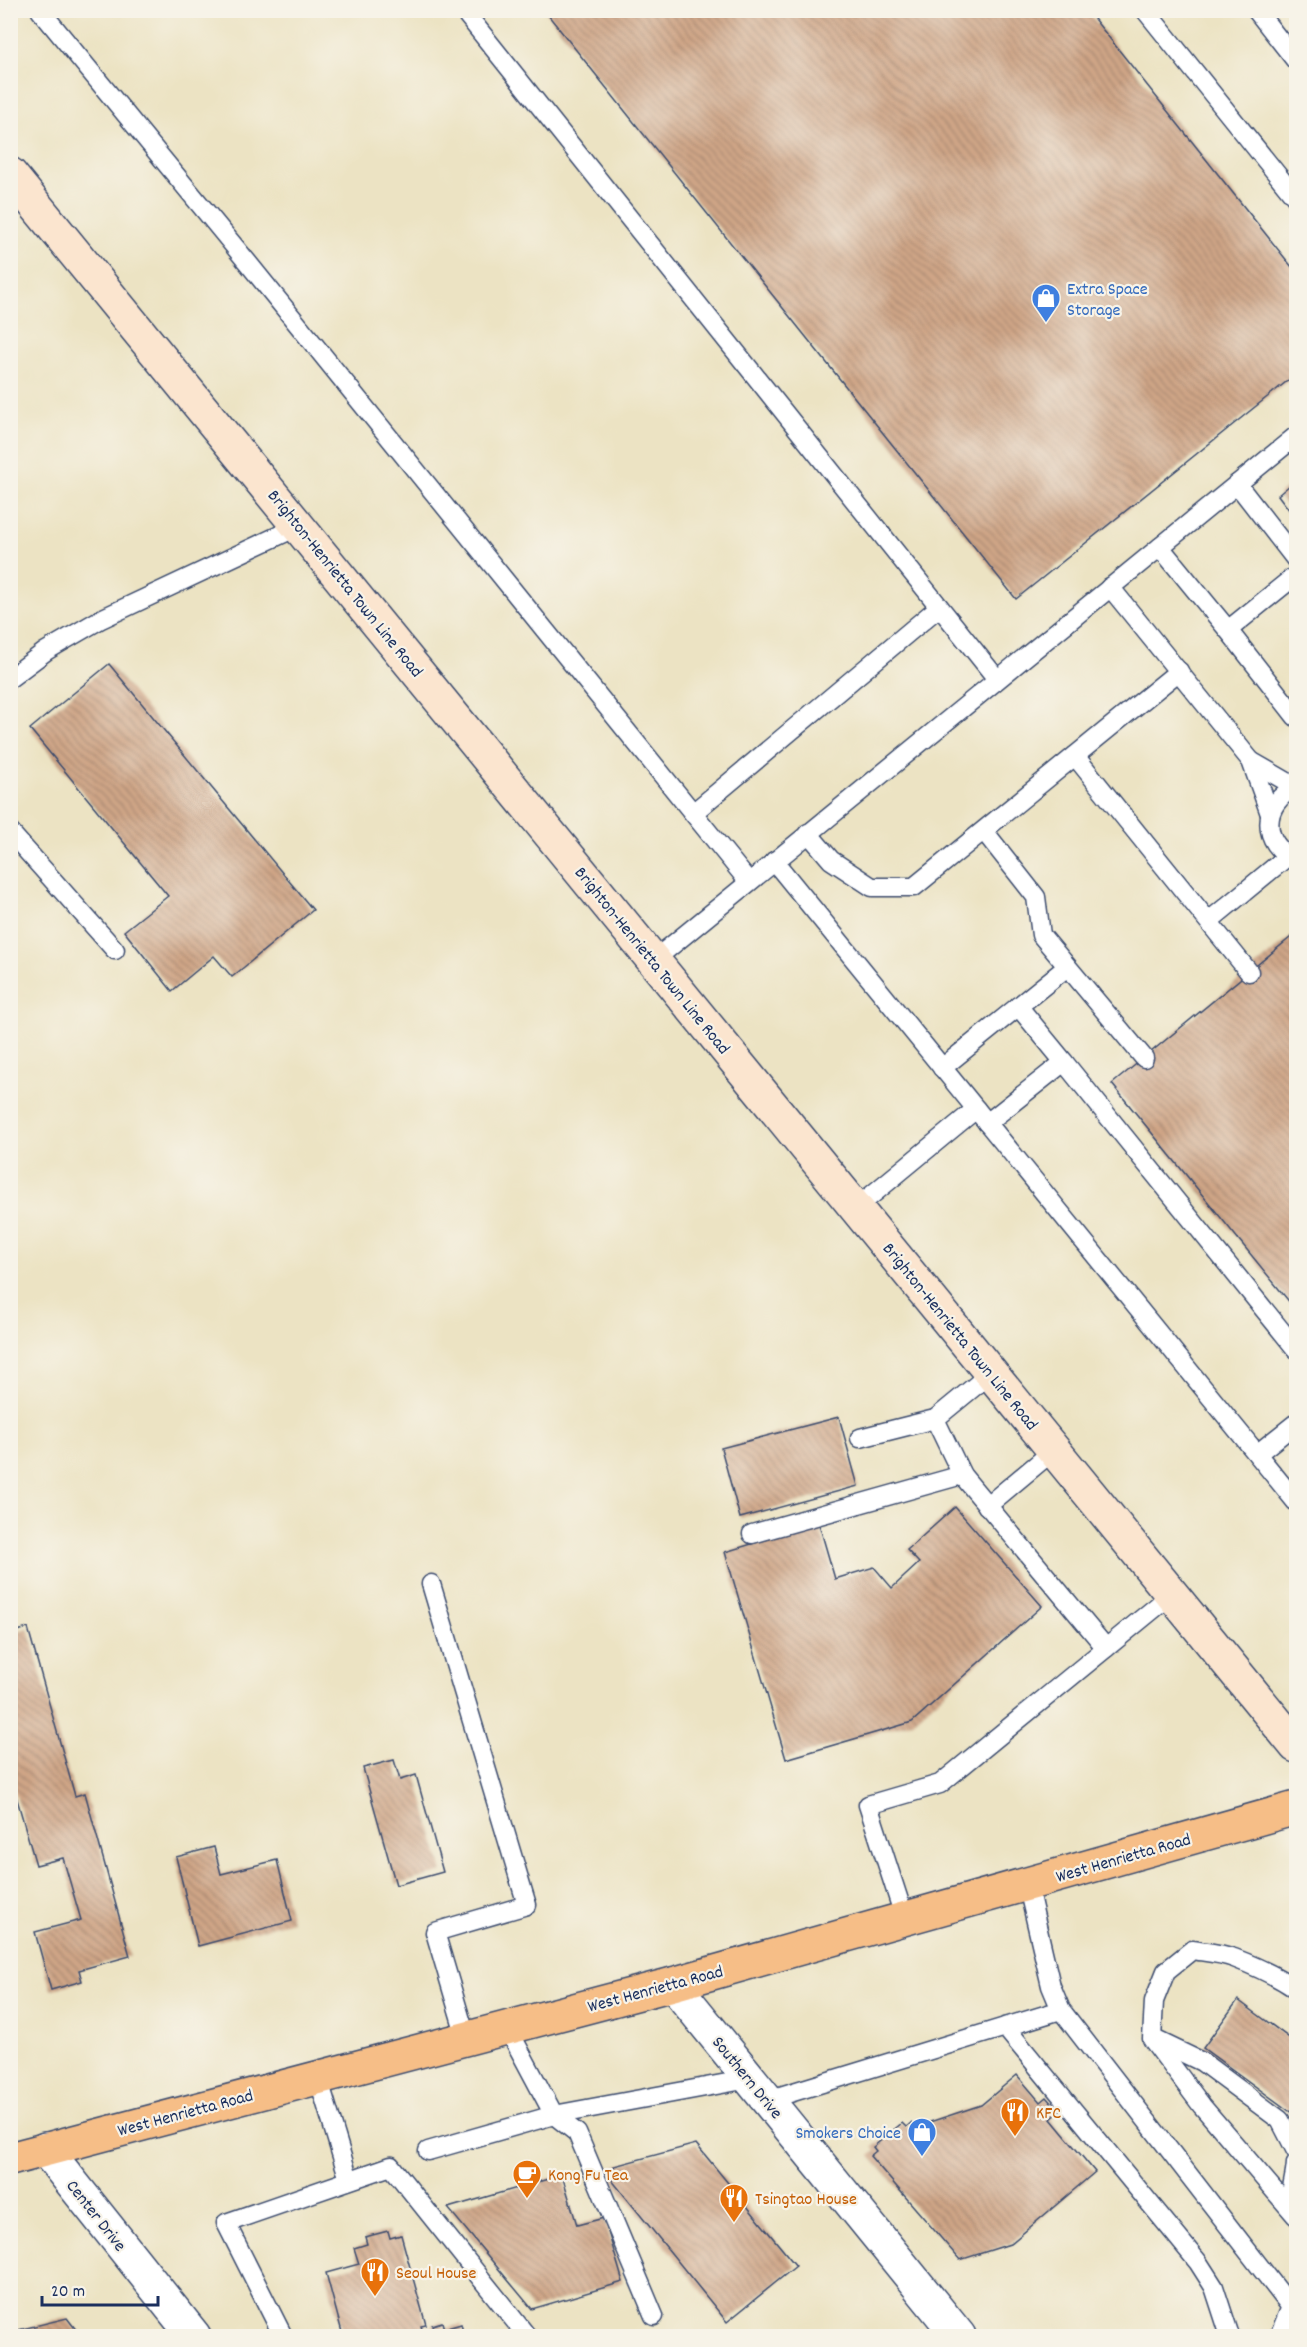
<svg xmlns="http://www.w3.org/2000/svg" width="1307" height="2347" font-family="Dekko,sans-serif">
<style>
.building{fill:url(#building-back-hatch)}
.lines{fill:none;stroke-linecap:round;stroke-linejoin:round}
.lane-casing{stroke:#3a4a6d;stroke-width:21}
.street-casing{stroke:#3a4a6d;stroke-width:36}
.secondary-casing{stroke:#3a4a6d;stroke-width:36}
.primary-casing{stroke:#3a4a6d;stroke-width:36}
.lane{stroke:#fff;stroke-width:18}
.street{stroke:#fff;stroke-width:33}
.secondary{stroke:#fbe5cf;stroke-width:33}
.primary{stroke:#f6be87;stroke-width:33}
.labels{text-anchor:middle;stroke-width:4.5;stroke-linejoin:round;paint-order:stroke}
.shop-label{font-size:18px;fill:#366cbe;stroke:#f7f3e8;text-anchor:start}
.street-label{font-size:18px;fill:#1b2f5e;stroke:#f7f3e8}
.food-label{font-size:18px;fill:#c56008;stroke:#f7f3e8;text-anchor:start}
</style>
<defs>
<pattern id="building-back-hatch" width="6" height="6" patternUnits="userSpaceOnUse" patternTransform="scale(1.5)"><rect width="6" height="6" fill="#cfa586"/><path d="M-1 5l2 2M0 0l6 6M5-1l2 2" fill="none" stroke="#a78771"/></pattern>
</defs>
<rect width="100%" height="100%" fill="#f7f3e8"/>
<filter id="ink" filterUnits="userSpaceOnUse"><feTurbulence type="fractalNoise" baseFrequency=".0167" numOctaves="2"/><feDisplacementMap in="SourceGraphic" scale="12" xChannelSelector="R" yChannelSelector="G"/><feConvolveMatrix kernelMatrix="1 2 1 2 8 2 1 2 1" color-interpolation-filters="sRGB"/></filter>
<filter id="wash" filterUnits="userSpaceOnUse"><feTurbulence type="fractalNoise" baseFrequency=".008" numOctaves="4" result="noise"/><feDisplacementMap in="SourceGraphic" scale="24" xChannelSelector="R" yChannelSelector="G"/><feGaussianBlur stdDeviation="1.35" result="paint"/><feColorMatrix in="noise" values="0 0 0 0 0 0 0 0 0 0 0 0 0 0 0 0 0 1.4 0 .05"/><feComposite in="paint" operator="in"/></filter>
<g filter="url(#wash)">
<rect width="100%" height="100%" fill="#ece3c3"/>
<g id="blocks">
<g class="building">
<polygon points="544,10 1087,10 1296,272 1296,374 1016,599"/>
<polygon points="1296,480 1296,519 1278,495"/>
<polygon points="109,664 313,910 232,977 214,956 172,991 124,931 168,896 30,729"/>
<polygon points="1296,933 1296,1310 1112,1084"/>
<polygon points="839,1417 858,1486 740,1518 721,1448"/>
<polygon points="955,1507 1042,1606 912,1722 786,1759 725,1552 819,1524 835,1579 874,1567 892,1588 919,1563 907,1550"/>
<polygon points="28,1628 75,1796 85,1793 130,1956 79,1970 82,1981 51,1990 35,1932 81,1920 63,1858 36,1865 10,1775 10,1633"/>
<polygon points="394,1760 400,1780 416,1775 443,1872 396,1885 363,1768"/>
<polygon points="214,1847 221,1874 277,1860 292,1921 198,1946 176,1857"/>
<polygon points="1238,2000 1296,2043 1296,2116 1203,2048"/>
<polygon points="1017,2075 1040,2102 1046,2097 1059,2112 1051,2119 1095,2172 1010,2244 960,2260 870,2156 876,2151 873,2147 902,2123 906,2127 911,2123 915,2127 981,2105"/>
<polygon points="696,2144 796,2266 727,2322 611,2179 614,2166"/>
<polygon points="562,2175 577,2225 604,2218 623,2282 532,2309 448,2208"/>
<polygon points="388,2231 390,2238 401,2235 426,2325 421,2326 424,2335 433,2333 432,2325 442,2322 444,2329 461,2324 464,2336 343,2336 326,2273 359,2264 354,2248 367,2244 365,2237"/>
<polygon points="67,2318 81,2336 10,2336 10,2332"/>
</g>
</g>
</g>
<g filter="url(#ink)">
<use href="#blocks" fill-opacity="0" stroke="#3a4a6d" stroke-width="1.5"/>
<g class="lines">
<g class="lane-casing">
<g id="lane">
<polyline points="40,10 248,263 748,881"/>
<polyline points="463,10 997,679"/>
<polyline points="1145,10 1296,198"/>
<polyline points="1256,10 1296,61"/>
<polyline points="1237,484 1296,560"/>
<polyline points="1160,547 1228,630 1296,575"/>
<polyline points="1110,587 1251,761 1270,814"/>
<polyline points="1228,630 1296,717"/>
<polyline points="10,678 46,651 101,619 299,526"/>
<polyline points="1075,756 1249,972"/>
<polyline points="1251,761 1296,787"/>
<path d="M1296,787C1261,803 1260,844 1296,860"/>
<polyline points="693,813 939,607"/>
<polyline points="984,831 1036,897 1041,935 1144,1058"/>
<polyline points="10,832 115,950"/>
<polyline points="808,833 831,860 872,887 914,887 1179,671"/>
<polyline points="774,861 1296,1502"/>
<polyline points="1209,921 1288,856"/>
<polyline points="654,960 1296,436"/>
<polyline points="1018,1006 1064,1062"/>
<polyline points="942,1068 1067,967"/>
<polyline points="987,1123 1064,1062 1296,1349"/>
<polyline points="856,1208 976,1109"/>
<polyline points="935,1419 962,1475 1106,1648"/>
<polyline points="860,1438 935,1419 991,1373"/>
<polyline points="1257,1454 1296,1423"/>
<polyline points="987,1506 1054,1450"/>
<polyline points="752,1534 962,1475"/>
<polyline points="431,1584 527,1905 435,1932 466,2037"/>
<polyline points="1027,1883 1051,1986 1061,2010 1291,2307 1296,2302"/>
<polyline points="905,1919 868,1805 940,1784 1172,1594"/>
<path d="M1296,1989C1277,1976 1255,1966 1234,1958C1221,1953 1205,1952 1192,1950L1166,1971L1154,2001L1152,2039L1202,2106L1296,2216"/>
<polyline points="507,2027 554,2115 577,2133 654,2316"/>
<polyline points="1005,2027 1198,2262 1214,2287 1230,2336"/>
<polyline points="1154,2039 1202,2062 1280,2120 1296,2151"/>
<polyline points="318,2077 349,2180"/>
<polyline points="767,2100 1061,2010"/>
<polyline points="428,2151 554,2115 749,2079"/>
<path d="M1290,2208C1290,2189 1295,2180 1296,2163"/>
<polyline points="283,2336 226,2223 391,2166 527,2336"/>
<polyline points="1279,2336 1291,2307"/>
</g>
</g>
<g class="street-casing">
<g id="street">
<polyline points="673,1984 959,2336"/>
<polyline points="45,2149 194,2336"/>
</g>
</g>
<g class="secondary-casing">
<polyline id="secondary" points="10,174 1296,1746"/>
</g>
<g class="primary-casing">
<polyline id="primary" points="10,2159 673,1984 1296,1808"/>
</g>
<use href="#lane" class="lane"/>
<use href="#street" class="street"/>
<use href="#secondary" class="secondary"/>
<use href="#primary" class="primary"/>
</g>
</g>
<defs>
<g id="shop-pin" transform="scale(1.5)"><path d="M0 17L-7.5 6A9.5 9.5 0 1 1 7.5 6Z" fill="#3f7fe0" stroke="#f7f3e8"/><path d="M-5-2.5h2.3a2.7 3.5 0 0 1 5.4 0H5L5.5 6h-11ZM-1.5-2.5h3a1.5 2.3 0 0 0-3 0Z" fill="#fff"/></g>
<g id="restaurant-pin" transform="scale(1.5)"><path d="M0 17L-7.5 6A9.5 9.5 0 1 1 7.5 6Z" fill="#e8710a" stroke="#f7f3e8"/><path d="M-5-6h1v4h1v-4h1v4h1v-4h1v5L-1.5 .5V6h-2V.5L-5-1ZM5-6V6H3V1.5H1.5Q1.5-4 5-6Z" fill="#fff"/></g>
<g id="cafe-pin" transform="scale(1.5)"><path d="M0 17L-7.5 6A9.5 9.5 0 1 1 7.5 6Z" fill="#e8710a" stroke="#f7f3e8"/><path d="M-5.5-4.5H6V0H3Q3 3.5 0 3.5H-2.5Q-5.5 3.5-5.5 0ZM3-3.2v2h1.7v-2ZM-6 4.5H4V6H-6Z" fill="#fff"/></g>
</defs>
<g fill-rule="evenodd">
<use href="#shop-pin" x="1046" y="298"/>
<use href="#restaurant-pin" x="1015" y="2112"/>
<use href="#shop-pin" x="922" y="2132"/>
<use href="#cafe-pin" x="527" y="2174"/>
<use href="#restaurant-pin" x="734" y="2198"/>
<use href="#restaurant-pin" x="375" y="2272"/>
</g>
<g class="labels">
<g class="shop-label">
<text x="1067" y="294">Extra Space<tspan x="1067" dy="21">Storage</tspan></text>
<text x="901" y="2138" text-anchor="end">Smokers Choice</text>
</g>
<g class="street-label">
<text transform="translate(346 583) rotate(51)" y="6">Brighton-Henrietta Town Line Road</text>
<text transform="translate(653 960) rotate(51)" y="6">Brighton-Henrietta Town Line Road</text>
<text transform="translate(961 1336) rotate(51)" y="6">Brighton-Henrietta Town Line Road</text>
<text transform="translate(1123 1857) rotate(-16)" y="6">West Henrietta Road</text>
<text transform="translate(655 1988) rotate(-15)" y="6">West Henrietta Road</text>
<text transform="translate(748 2077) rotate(51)" y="6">Southern Drive</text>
<text transform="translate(185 2112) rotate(-15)" y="6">West Henrietta Road</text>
<text transform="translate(97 2215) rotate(52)" y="6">Center Drive</text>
</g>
<g class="food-label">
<text x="1036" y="2118">KFC</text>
<text x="548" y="2180">Kong Fu Tea</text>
<text x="755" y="2204">Tsingtao House</text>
<text x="396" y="2278">Seoul House</text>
</g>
</g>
<rect width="1307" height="2347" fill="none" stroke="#f7f3e8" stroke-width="36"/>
<path d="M42 2296v9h116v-9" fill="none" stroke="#1b2f5e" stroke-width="3"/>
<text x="51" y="2296" font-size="18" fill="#1b2f5e" stroke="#f7f3e8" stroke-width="4.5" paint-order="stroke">20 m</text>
</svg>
